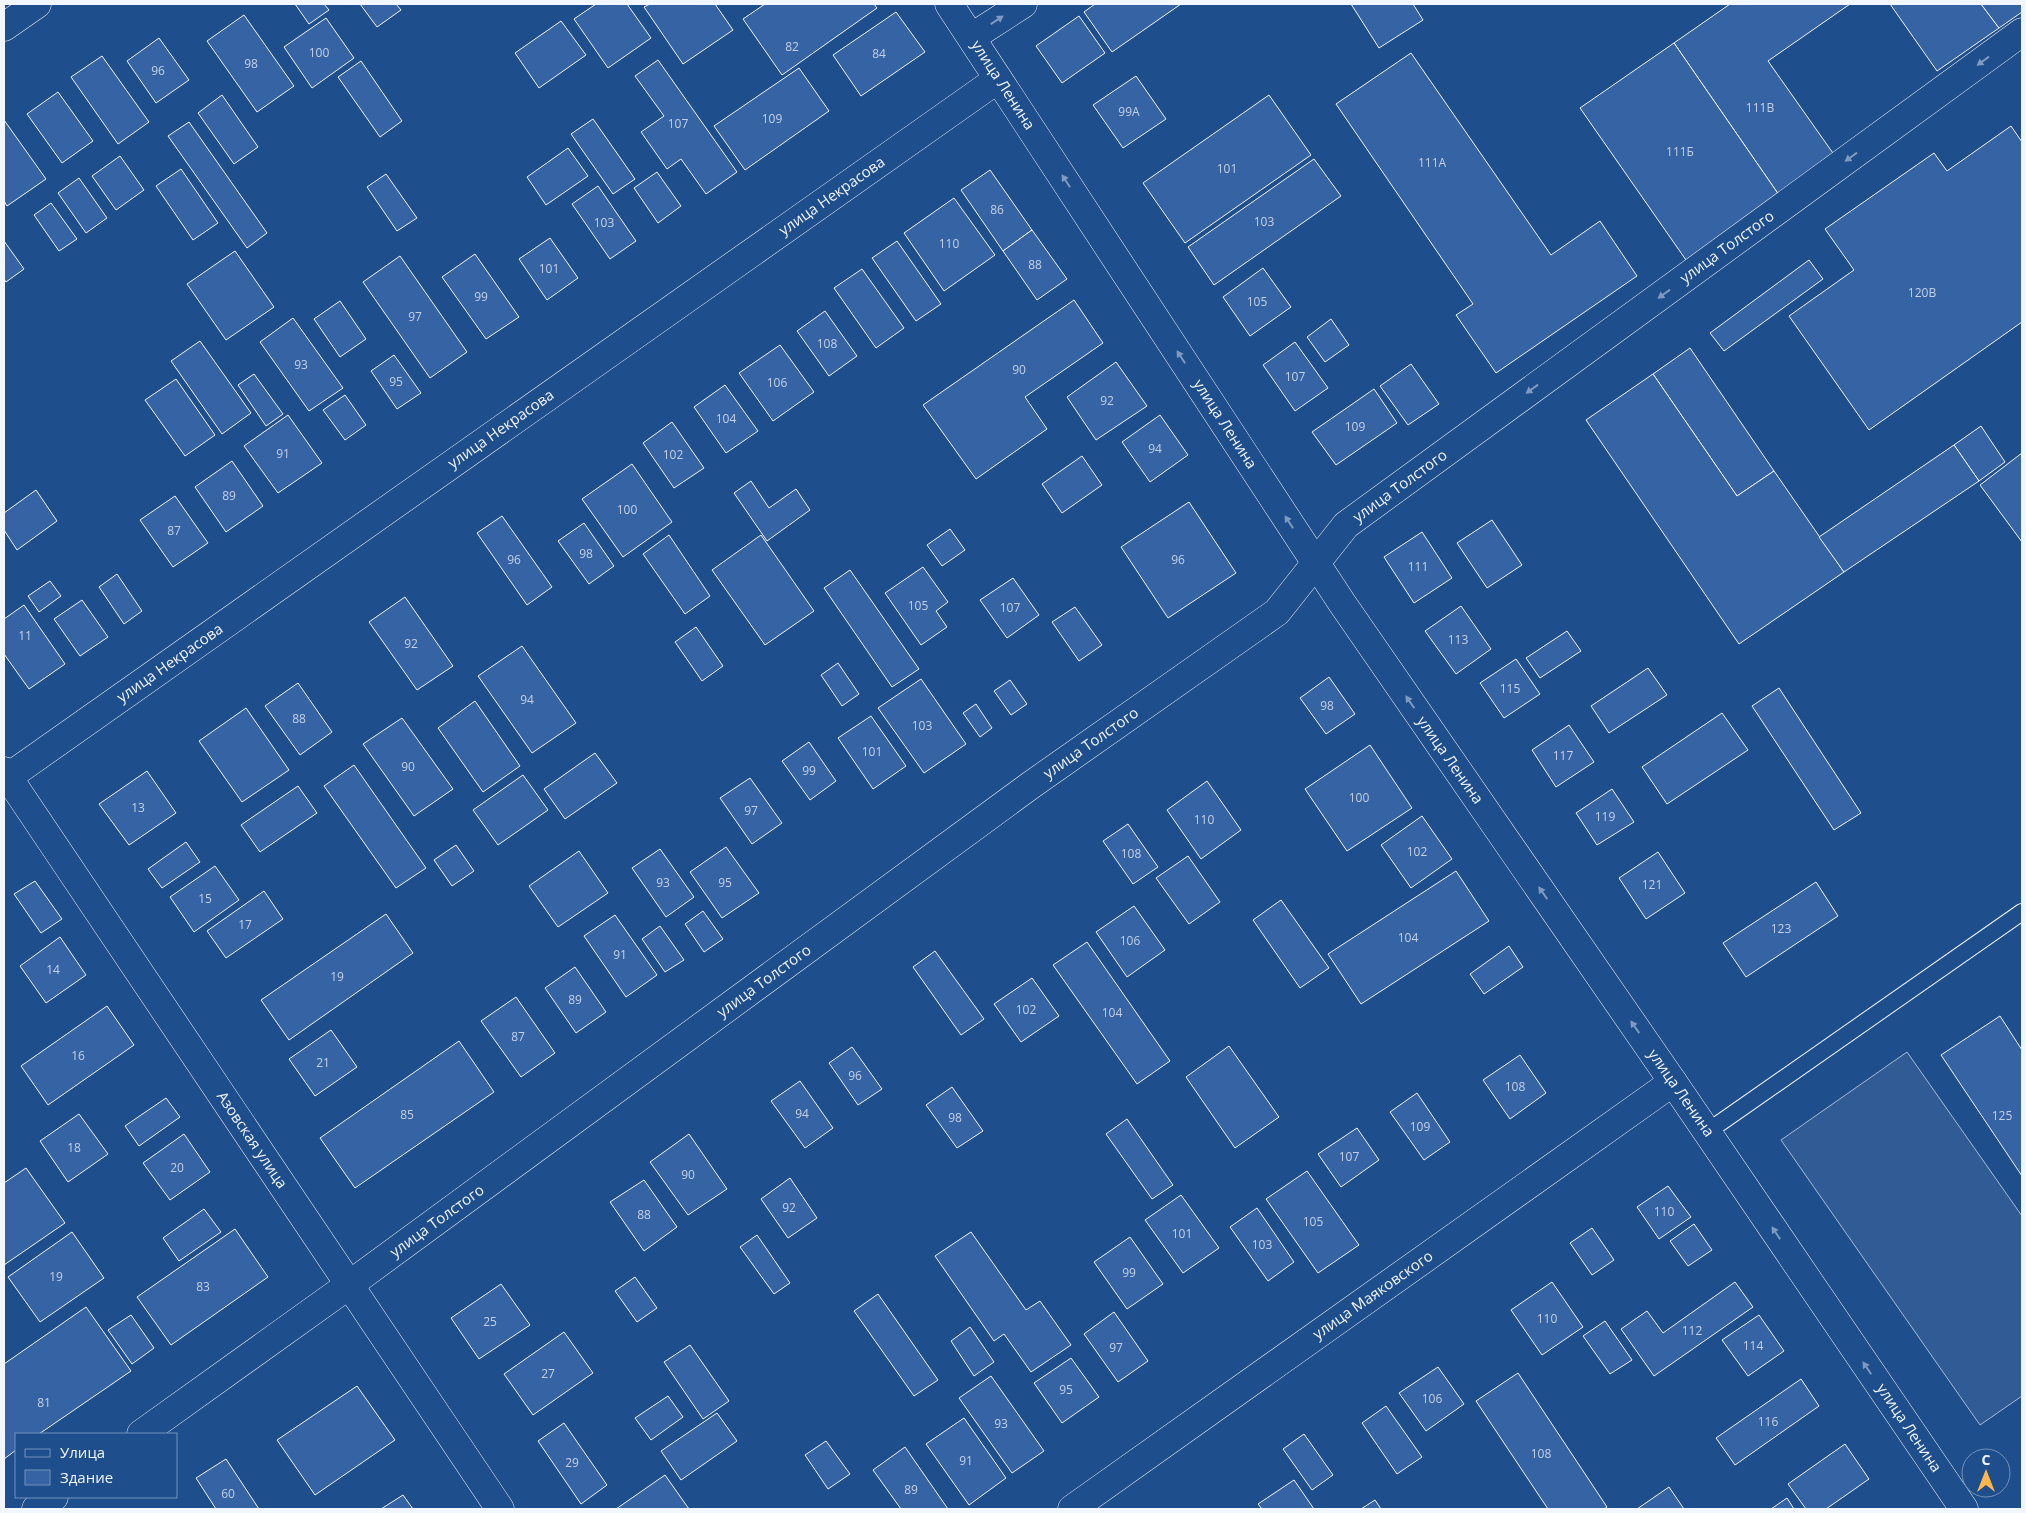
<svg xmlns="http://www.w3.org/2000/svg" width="2026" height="1513" font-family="'Open Sans',sans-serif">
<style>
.built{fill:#305b95;stroke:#a8bbd7}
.building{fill:#3563a3;stroke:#f2f6ff}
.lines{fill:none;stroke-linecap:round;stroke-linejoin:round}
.lane-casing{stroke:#f2f6ff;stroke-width:18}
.street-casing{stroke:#f2f6ff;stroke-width:29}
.secondary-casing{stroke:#f2f6ff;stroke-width:29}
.lane{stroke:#1f4e8c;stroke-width:16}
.street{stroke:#1f4e8c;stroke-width:28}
.secondary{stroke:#1f4e8c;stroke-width:28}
.oneway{fill:#7e9ac0}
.labels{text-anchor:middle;stroke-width:4;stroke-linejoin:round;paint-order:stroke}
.number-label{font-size:12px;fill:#c3d1e8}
.street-label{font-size:15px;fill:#f2f6ff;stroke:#1f4e8c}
</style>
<rect width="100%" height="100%" fill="#1f4e8c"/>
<polygon class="built" points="1907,1052 2022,1216 2022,1396 1980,1425 1781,1140"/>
<g class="building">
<polygon points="295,4 324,4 329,10 309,24"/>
<polygon points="360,4 396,4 401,10 377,27"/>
<polygon points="596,4 627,4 651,38 608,68 574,19"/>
<polygon points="650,4 715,4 733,30 683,64 644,7"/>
<polygon points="765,4 874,4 877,8 782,75 743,19"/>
<polygon points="1095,4 1181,4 1112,52 1084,12"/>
<polygon points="1351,4 1413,4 1423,20 1379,48"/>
<polygon points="1730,4 1850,4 1768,61 1835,156 1779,195 1674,43"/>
<polygon points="1890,4 1981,4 1999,28 1937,71"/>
<polygon points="1981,4 2022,4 2022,12 1999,28"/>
<polygon points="896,12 925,52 861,96 833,55"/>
<polygon points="244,15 294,86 257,112 207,41"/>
<polygon points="1079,16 1105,53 1062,83 1036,46"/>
<polygon points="326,18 354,58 312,88 284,47"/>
<polygon points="561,21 586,55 539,88 515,53"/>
<polygon points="159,38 189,80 156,103 127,61"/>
<polygon points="1674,43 1779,195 1686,260 1580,108"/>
<polygon points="1411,53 1551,255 1600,221 1637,276 1496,373 1456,315 1473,304 1336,104"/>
<polygon points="102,56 149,122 118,144 71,77"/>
<polygon points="658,60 737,172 706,194 681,159 667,169 641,132 664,116 635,76"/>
<polygon points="361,61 402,121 380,137 338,77"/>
<polygon points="799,68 829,111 745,170 714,126"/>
<polygon points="1136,76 1166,119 1123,148 1093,105"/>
<polygon points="58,92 93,141 62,163 27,114"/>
<polygon points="222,95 258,147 234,164 198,113"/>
<polygon points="1269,95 1311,155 1185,243 1143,183"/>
<polygon points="593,119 635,179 613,194 571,134"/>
<polygon points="4,120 46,179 7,206 4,201"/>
<polygon points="189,122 267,233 247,248 168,136"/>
<polygon points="2011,126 2022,142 2022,322 1869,430 1789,316 1854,270 1825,229 1934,153 1947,171"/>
<polygon points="568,148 588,176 546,205 527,177"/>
<polygon points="120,156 144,190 116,210 92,176"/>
<polygon points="1314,159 1341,196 1214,285 1188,247"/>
<polygon points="181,169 218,223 193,240 156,186"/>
<polygon points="990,170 1032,230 1003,251 961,190"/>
<polygon points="657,172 681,206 658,223 634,188"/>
<polygon points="386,174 417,218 397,231 367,187"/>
<polygon points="79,178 107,218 86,233 58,193"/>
<polygon points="598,186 636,241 610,259 572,204"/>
<polygon points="954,198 995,255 944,291 904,233"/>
<polygon points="51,203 77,239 59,251 34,215"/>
<polygon points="1032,230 1067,279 1037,300 1003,251"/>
<polygon points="550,238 578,278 547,300 519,259"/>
<polygon points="4,241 24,269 6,282 4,279"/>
<polygon points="897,241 941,304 916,321 872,258"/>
<polygon points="235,251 274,307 226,340 187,284"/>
<polygon points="475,254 519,317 486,339 442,277"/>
<polygon points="400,256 467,352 430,378 363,282"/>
<polygon points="1809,260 1823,279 1724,351 1710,333"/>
<polygon points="1263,268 1291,307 1250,336 1223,297"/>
<polygon points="862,269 904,328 876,348 834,288"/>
<polygon points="1074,300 1103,343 1025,397 1047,429 976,479 923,405"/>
<polygon points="340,301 366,339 340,357 314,319"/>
<polygon points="825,311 857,356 829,376 797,331"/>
<polygon points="293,318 343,388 309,411 260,342"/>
<polygon points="1331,319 1349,345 1325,362 1307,337"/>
<polygon points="200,341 251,413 222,434 171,361"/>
<polygon points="1295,342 1328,388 1295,411 1263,365"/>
<polygon points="780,345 814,392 773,421 739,373"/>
<polygon points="1690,348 1774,471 1737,496 1653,374"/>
<polygon points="394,355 421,393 397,409 371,371"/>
<polygon points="1116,362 1147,406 1096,440 1067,397"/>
<polygon points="1411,364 1439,404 1408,425 1380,386"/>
<polygon points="254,374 283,414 266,426 238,385"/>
<polygon points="1653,374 1737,496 1774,471 1844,572 1739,644 1586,420"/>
<polygon points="176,379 215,435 185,456 145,400"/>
<polygon points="725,385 758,431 726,453 694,407"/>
<polygon points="1374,389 1397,423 1336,465 1312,432"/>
<polygon points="345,395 366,425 345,440 323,410"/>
<polygon points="288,415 322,463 278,493 244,446"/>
<polygon points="1160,415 1188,455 1150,482 1122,442"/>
<polygon points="672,422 704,468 674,488 643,443"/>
<polygon points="1981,426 2005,462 1979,481 1954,445"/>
<polygon points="1954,445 1979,481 1844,572 1819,537"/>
<polygon points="2022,453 2022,542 1980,485"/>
<polygon points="1082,456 1102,485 1062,513 1042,484"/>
<polygon points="232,461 263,506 226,532 195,487"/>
<polygon points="632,464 672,522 623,557 582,499"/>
<polygon points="751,481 769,508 796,489 810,510 767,541 734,493"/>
<polygon points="36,490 57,521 17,550 4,530 4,513"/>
<polygon points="175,496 208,543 173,567 140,520"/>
<polygon points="1189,502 1236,573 1168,618 1121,547"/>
<polygon points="502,516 552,587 527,605 477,533"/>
<polygon points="1492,520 1522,565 1487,588 1457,543"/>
<polygon points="584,523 614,566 589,584 558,541"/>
<polygon points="950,529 965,550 942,566 927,545"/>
<polygon points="1422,532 1452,578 1414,603 1384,557"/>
<polygon points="669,535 710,596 685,614 643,554"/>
<polygon points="761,535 814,611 765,645 712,570"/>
<polygon points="923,567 948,602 936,611 947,627 921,645 885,593"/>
<polygon points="850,570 919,669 892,687 824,588"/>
<polygon points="117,574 142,611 124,624 99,587"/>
<polygon points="1013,578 1039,615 1007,638 980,600"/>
<polygon points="50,581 61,596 39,612 28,596"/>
<polygon points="405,597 453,666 417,690 369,622"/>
<polygon points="82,600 108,637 80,656 54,619"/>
<polygon points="24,605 65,664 29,689 4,654 4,619"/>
<polygon points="1461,606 1491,649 1456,674 1425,631"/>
<polygon points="1075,607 1102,645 1079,661 1052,622"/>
<polygon points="696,627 723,666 702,681 675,642"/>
<polygon points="1567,631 1581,651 1540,678 1526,658"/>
<polygon points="522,646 576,723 532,753 478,676"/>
<polygon points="1516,659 1540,694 1504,718 1480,683"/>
<polygon points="838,663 859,694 842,706 821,675"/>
<polygon points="1648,668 1667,695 1609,733 1591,706"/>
<polygon points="1329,677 1355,714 1326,734 1300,698"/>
<polygon points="921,679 966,744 924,773 878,708"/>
<polygon points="1010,680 1027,704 1011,715 994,691"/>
<polygon points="298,683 332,732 300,755 265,706"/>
<polygon points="1779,688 1861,813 1834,830 1752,706"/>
<polygon points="475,701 520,766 483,792 438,728"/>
<polygon points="976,704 992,728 980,737 963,713"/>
<polygon points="246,708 289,770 242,802 199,741"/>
<polygon points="1722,713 1748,750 1667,804 1642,767"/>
<polygon points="871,716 906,766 873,789 838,738"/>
<polygon points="402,718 453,789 414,816 363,744"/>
<polygon points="1569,725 1594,762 1556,787 1532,750"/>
<polygon points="809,742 836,781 810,800 782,761"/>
<polygon points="1370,745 1412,808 1347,851 1305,789"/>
<polygon points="595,753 617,783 565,819 544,789"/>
<polygon points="354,765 426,868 396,888 324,786"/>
<polygon points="147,771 176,813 129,845 99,804"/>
<polygon points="523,775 548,810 498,845 473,810"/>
<polygon points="750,778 782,823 752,844 720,798"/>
<polygon points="1207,781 1241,830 1201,859 1167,810"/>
<polygon points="298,786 317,813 260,852 241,825"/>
<polygon points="1612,789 1634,822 1597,845 1576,813"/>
<polygon points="1422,816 1452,859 1411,888 1381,845"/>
<polygon points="1128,824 1158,867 1133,884 1103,841"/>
<polygon points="186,842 200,862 162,888 148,869"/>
<polygon points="456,845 474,871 452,886 434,860"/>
<polygon points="726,847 759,893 722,918 690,872"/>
<polygon points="660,849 694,897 666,917 632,868"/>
<polygon points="579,851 608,893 558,927 529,886"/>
<polygon points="1658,852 1685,893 1646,919 1619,878"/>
<polygon points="1188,856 1220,902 1189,924 1156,878"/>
<polygon points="215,866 239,900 194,932 170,897"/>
<polygon points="1456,871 1489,921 1361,1004 1328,954"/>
<polygon points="35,881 62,919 41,933 14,894"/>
<polygon points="1816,882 1838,916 1746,977 1723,943"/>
<polygon points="264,891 283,919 226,958 207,931"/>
<polygon points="1281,900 1329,968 1300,988 1253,920"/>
<polygon points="1134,906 1165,950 1127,977 1096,932"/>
<polygon points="703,911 723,939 704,952 685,924"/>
<polygon points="386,914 413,953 289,1040 261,1000"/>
<polygon points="615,915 657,975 626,997 584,936"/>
<polygon points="660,926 684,960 665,972 642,939"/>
<polygon points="60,937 86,975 46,1003 20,966"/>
<polygon points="1087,942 1170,1061 1137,1084 1053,965"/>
<polygon points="1509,946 1523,967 1484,994 1470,974"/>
<polygon points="935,951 984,1019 961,1035 913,967"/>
<polygon points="575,967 606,1012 576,1033 545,988"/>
<polygon points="1032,978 1059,1016 1021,1042 994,1004"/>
<polygon points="516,997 555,1053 521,1077 481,1021"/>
<polygon points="107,1006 134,1045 48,1105 21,1066"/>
<polygon points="2000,1016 2022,1050 2022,1176 1941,1055"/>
<polygon points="331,1030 357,1067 315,1096 289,1059"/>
<polygon points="459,1041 494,1092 355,1188 320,1138"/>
<polygon points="1229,1046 1279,1117 1235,1148 1186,1077"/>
<polygon points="852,1047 882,1089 858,1105 829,1063"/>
<polygon points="1520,1055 1546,1093 1510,1119 1483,1080"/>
<polygon points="800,1081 833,1128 805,1148 771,1101"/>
<polygon points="952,1087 983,1131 957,1148 926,1105"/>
<polygon points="1417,1093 1450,1142 1424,1160 1390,1112"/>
<polygon points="166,1098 180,1117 139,1146 125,1126"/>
<polygon points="79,1114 108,1154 68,1182 40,1141"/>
<polygon points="1127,1119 1173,1185 1152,1199 1106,1134"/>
<polygon points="1357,1128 1379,1160 1341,1187 1318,1154"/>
<polygon points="184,1134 210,1172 170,1200 143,1163"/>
<polygon points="689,1134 727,1189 688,1215 650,1162"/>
<polygon points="26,1168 65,1223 4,1265 4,1183"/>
<polygon points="1307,1171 1359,1245 1318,1273 1266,1199"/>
<polygon points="790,1178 817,1218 788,1238 761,1199"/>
<polygon points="644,1180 677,1227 644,1251 610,1202"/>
<polygon points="1668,1186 1691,1217 1659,1239 1637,1207"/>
<polygon points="1181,1195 1219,1248 1183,1273 1145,1220"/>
<polygon points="1257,1208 1294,1262 1268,1281 1230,1227"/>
<polygon points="204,1209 221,1232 179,1261 163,1238"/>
<polygon points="1694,1224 1712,1250 1688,1266 1670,1241"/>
<polygon points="1592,1228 1614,1260 1592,1275 1570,1243"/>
<polygon points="235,1229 268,1277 171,1345 137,1297"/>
<polygon points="72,1232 104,1278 40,1322 8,1277"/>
<polygon points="971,1232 1026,1310 1040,1301 1071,1345 1031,1372 1004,1334 994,1341 935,1256"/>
<polygon points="757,1235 790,1283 774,1294 740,1247"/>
<polygon points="1130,1237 1163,1284 1127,1309 1094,1262"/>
<polygon points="635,1277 657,1308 637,1322 615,1291"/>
<polygon points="1552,1282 1583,1327 1542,1355 1511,1310"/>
<polygon points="1735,1282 1753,1307 1654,1376 1621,1329 1647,1311 1663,1333"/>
<polygon points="501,1284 530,1325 479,1359 451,1318"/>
<polygon points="878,1294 938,1380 914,1396 854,1311"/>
<polygon points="86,1307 131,1371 39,1434 16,1434 16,1450 4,1459 4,1364"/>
<polygon points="1114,1312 1148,1361 1118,1382 1084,1334"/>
<polygon points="131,1315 154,1348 132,1364 108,1330"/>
<polygon points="1759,1315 1784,1351 1748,1376 1722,1340"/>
<polygon points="1605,1321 1632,1360 1610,1374 1583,1336"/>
<polygon points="970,1327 994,1362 974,1376 951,1341"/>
<polygon points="564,1332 593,1373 533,1415 504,1374"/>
<polygon points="690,1345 729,1401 703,1419 664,1362"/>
<polygon points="1071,1358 1099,1397 1062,1423 1034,1383"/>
<polygon points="1438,1367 1464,1404 1426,1431 1399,1393"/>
<polygon points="1518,1373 1607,1507 1604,1509 1548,1509 1476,1401"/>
<polygon points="991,1376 1044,1451 1012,1473 959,1398"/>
<polygon points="1801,1379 1819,1406 1735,1465 1716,1438"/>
<polygon points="357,1386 395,1440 315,1495 277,1440"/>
<polygon points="668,1396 683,1417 651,1440 635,1418"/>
<polygon points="1386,1406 1422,1457 1397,1474 1362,1423"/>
<polygon points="717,1413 737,1441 681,1480 661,1451"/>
<polygon points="964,1418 1006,1478 969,1505 926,1444"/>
<polygon points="564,1423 607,1485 581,1504 538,1441"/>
<polygon points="1304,1434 1333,1475 1312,1490 1283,1449"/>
<polygon points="826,1441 850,1474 828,1489 805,1455"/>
<polygon points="1845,1444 1869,1479 1826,1509 1806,1509 1788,1484"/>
<polygon points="905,1447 948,1509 901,1509 873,1470"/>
<polygon points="226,1459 259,1509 216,1509 196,1478"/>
<polygon points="665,1475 689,1509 616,1509"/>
<polygon points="1294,1480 1314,1509 1262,1509 1258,1504"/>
<polygon points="1669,1487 1684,1509 1637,1509"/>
<polygon points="403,1495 413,1509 381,1509"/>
<polygon points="1787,1498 1794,1509 1771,1509"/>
<polygon points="1375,1500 1381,1509 1361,1509"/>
</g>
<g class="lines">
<g class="lane-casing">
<polyline id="lane" points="1707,1132 2022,912"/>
</g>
<g class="street-casing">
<g id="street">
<polyline points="4,27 37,4"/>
<polyline points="972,37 1023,4"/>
<polyline points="4,771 500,1509"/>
<polyline points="4,780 998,79"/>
<polyline points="141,1434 349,1285 1031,785 1277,612 1346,525 2022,32"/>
<polyline points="36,1509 54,1497"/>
</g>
</g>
<g class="secondary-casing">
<g id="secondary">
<polyline points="949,4 1342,603 1673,1082 1964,1509"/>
<polyline points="1072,1509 1673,1082"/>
</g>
</g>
<use href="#lane" class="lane"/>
<use href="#street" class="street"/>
<use href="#secondary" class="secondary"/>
</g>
<defs><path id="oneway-solid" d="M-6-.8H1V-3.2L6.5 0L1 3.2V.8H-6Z" transform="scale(1.25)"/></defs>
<g class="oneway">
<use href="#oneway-solid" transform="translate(997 20) rotate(-33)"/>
<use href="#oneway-solid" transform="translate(1983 61) rotate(144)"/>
<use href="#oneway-solid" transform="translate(1851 157) rotate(144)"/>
<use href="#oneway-solid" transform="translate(1066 181) rotate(-123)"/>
<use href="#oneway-solid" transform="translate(1664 294) rotate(144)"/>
<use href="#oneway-solid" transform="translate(1181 357) rotate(-123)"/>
<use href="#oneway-solid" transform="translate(1532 389) rotate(144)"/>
<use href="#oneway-solid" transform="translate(1289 522) rotate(-123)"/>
<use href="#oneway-solid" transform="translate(1410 702) rotate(-125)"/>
<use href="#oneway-solid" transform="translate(1543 893) rotate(-125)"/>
<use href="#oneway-solid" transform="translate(1635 1027) rotate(-125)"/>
<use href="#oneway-solid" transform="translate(1776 1233) rotate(-124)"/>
<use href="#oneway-solid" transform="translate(1867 1368) rotate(-124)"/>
</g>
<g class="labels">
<g class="number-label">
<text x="792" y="51">82</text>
<text x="319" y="57">100</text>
<text x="879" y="58">84</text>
<text x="251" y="68">98</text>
<text x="158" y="75">96</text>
<text x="1760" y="112">111В</text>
<text x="1129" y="116">99А</text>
<text x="772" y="123">109</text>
<text x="678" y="128">107</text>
<text x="1680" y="156">111Б</text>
<text x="1432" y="167">111А</text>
<text x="1227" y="173">101</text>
<text x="997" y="214">86</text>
<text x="1264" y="226">103</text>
<text x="604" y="227">103</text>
<text x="949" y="248">110</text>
<text x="1035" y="269">88</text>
<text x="549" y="273">101</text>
<text x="1922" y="297">120В</text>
<text x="481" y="301">99</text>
<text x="1257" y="306">105</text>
<text x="415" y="321">97</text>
<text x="827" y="348">108</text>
<text x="301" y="369">93</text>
<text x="1019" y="374">90</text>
<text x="1295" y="381">107</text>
<text x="396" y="386">95</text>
<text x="777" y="387">106</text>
<text x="1107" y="405">92</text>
<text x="726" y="423">104</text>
<text x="1355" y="431">109</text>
<text x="1155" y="453">94</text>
<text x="283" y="458">91</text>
<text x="673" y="459">102</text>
<text x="229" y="500">89</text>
<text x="627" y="514">100</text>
<text x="174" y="535">87</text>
<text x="586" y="558">98</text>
<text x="514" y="564">96</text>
<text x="1178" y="564">96</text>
<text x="1418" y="571">111</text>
<text x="918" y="610">105</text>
<text x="1010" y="612">107</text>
<text x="25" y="640">11</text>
<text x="1458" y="644">113</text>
<text x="411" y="648">92</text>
<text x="1510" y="693">115</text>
<text x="527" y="704">94</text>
<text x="1327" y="710">98</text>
<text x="299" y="723">88</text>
<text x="922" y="730">103</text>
<text x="872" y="756">101</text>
<text x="1563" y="760">117</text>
<text x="408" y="771">90</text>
<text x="809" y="775">99</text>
<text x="1359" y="802">100</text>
<text x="138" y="812">13</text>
<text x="751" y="815">97</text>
<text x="1605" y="821">119</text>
<text x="1204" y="824">110</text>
<text x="1417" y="856">102</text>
<text x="1131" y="858">108</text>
<text x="663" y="887">93</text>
<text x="725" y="887">95</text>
<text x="1652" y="889">121</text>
<text x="205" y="903">15</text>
<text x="245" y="929">17</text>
<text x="1781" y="933">123</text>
<text x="1408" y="942">104</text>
<text x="1130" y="945">106</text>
<text x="620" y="959">91</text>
<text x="53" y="974">14</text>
<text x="337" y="981">19</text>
<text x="575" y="1004">89</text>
<text x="1026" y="1014">102</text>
<text x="1112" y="1017">104</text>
<text x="518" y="1041">87</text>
<text x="78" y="1060">16</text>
<text x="323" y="1067">21</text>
<text x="855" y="1080">96</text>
<text x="1515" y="1091">108</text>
<text x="802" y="1118">94</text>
<text x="407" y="1119">85</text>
<text x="2002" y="1120">125</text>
<text x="955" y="1122">98</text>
<text x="1420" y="1131">109</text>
<text x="74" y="1152">18</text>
<text x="1349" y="1161">107</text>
<text x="177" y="1172">20</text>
<text x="688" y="1179">90</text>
<text x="789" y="1212">92</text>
<text x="1664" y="1216">110</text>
<text x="644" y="1219">88</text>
<text x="1313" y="1226">105</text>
<text x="1182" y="1238">101</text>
<text x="1262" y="1249">103</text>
<text x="1129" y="1277">99</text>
<text x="56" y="1281">19</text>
<text x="203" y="1291">83</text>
<text x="1547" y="1323">110</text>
<text x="490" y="1326">25</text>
<text x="1692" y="1335">112</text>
<text x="1753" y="1350">114</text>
<text x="1116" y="1352">97</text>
<text x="548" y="1378">27</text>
<text x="1066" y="1394">95</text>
<text x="1432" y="1403">106</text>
<text x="44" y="1407">81</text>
<text x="1768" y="1426">116</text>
<text x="1001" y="1428">93</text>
<text x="1541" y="1458">108</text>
<text x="966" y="1465">91</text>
<text x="572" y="1467">29</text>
<text x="911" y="1494">89</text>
<text x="228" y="1498">60</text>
</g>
<g class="street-label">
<text transform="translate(1003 85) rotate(57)" y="5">улица Ленина</text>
<text transform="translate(832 196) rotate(-35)" y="5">улица Некрасова</text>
<text transform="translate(1727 247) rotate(-36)" y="5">улица Толстого</text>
<text transform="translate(1225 424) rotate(57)" y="5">улица Ленина</text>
<text transform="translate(501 429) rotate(-35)" y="5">улица Некрасова</text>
<text transform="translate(1400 486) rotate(-36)" y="5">улица Толстого</text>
<text transform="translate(170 663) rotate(-35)" y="5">улица Некрасова</text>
<text transform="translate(1091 743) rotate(-35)" y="5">улица Толстого</text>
<text transform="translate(1450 760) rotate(55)" y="5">улица Ленина</text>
<text transform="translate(764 981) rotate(-36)" y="5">улица Толстого</text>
<text transform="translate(1681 1093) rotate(55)" y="5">улица Ленина</text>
<text transform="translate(252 1140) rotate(56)" y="5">Азовская улица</text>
<text transform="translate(437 1221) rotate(-36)" y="5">улица Толстого</text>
<text transform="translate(1373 1295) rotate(-35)" y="5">улица Маяковского</text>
<text transform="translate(1909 1428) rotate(56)" y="5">улица Ленина</text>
</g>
</g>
<rect width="2026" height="1513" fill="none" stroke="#f2f6ff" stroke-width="10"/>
<rect x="15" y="1433" width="162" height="65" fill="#1f4e8c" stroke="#7391ba"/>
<rect x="25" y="1449" width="25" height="8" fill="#1f4e8c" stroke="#7391ba"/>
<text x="60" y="1458" font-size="15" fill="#f2f6ff">Улица</text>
<rect x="25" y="1470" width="25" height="15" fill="#3563a3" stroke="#7391ba"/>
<text x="60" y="1483" font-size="15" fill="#f2f6ff">Здание</text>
<g transform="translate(1986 1473)"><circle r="24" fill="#1f4e8c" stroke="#7391ba"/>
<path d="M0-4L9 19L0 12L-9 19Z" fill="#ffb74d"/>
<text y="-8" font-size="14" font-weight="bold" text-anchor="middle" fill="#f2f6ff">С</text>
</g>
</svg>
